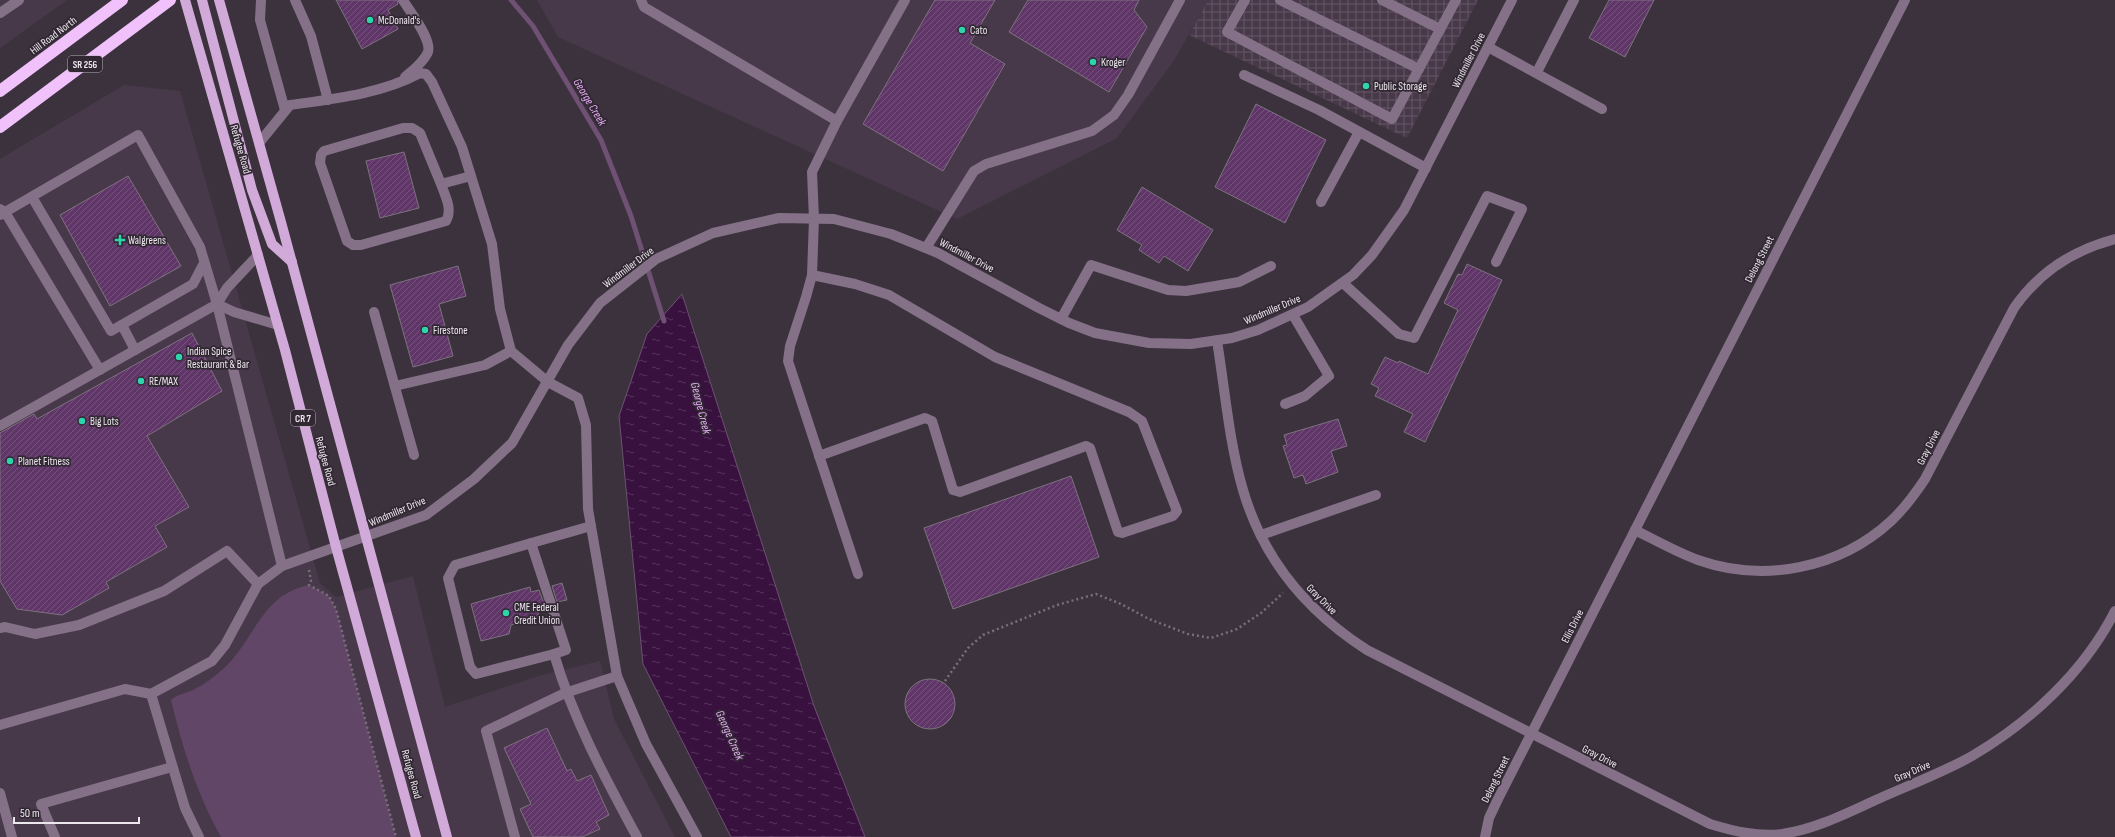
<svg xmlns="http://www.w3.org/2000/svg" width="2115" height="837" font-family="'Sofia Sans Condensed',sans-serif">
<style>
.built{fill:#48394a}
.industrial{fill:url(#industrial-grid)}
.grass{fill:#624667}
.water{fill:url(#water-ripples);stroke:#6e5173}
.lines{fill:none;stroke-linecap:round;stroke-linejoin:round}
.stream{stroke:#6e5173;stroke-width:5}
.building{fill:url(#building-hatch);stroke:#7d727f}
.path{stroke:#787079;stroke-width:2.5;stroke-dasharray:2 3;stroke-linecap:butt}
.minor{stroke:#847188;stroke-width:10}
.major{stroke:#d2aada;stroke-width:10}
.highway{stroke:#f0c1fa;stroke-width:12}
.poi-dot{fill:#2ed4ab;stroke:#312833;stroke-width:1.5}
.labels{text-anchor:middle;stroke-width:3.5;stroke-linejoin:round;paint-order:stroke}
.shield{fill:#312833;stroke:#b4adb5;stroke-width:1}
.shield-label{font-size:10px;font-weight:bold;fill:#ece6ed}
.poi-label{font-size:11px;fill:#ece6ed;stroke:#312833;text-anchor:start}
.street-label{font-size:11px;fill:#ece6ed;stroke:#312833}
.water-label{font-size:12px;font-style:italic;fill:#e9abf6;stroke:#312833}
</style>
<defs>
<pattern id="industrial-grid" width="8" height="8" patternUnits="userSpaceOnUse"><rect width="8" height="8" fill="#48394a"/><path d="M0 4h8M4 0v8" fill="none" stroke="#635664"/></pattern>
<pattern id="water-ripples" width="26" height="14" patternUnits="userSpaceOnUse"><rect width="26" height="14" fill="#38113f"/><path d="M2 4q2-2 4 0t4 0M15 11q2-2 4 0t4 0" fill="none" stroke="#55345b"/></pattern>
<pattern id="building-hatch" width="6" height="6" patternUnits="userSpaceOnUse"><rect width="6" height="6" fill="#5f3667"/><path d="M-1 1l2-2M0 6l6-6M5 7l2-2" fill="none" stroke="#76537d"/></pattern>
</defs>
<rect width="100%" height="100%" fill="#3c323d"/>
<g class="built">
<polygon points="0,0 67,0 0,48"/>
<polygon points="537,0 1208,0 1175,59 1117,138 957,219 558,37"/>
<polygon points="124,85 180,91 320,583 336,597 413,576 445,707 542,675 600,661 614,719 675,837 0,837 0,159"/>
</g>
<polygon class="industrial" points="1208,0 1478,0 1407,138 1189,35"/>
<path class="grass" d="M309,585L329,596L336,609L396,837H221C196,792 183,749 171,700C177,694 188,693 195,689C205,684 214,677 222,670C255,641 260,595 309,585Z"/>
<polygon class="water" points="682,294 814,706 865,837 731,837 643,664 619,416 647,334"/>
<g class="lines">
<polyline class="stream" points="511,0 533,26 601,140 631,216 664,321"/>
</g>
<g class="building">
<polygon points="336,0 397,0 398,4 388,10 398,29 362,49"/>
<polygon points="935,0 995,0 970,43 1005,64 943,171 863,124"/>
<polygon points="1028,0 1139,0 1134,10 1147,27 1109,92 1009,32"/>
<polygon points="1609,0 1654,0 1625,57 1589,38"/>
<polygon points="1256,104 1326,140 1285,223 1215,187"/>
<polygon points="404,152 419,208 380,218 366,161"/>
<polygon points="128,176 181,266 110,306 60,215"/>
<polygon points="1142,187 1213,230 1188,271 1164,256 1159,263 1139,250 1142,245 1117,230"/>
<polygon points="1467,264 1502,280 1425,442 1404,432 1413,414 1375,396 1379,388 1371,384 1385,357 1398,363 1399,361 1428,374 1458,310 1444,303 1458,274 1462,275"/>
<polygon points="458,266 466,296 439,304 453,356 413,367 390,285"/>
<polygon points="192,333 222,391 147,436 189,507 155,526 167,547 106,582 109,588 62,615 17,609 0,581 0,433 34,414 37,419"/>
<polygon points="1338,419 1347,446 1331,451 1338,472 1306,484 1303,475 1294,478 1283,446 1287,445 1284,435"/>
<polygon points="1071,476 1099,557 953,609 924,528"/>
<polygon points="562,583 567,600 557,602 552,586"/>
<polygon points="530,587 531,592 539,590 545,606 537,608 539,617 511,625 509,634 481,641 471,604"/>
<circle cx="930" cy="704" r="25"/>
<polygon points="547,728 567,771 571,769 577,781 591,775 609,815 596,822 600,829 582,837 533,837 520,809 531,804 504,748"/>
</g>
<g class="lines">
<g class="path">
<polyline points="309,570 311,581 309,585 329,596 336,609 396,837"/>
<polyline points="945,681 968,648 983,635 1057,605 1096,594 1121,604 1149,619 1188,634 1211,638 1237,629 1261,613 1283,593"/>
</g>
<g class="minor">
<polyline points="261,0 260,20 285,110"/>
<polyline points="295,0 311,36 328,100"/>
<path d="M403,0C410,12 432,39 428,52C424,62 412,71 405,77"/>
<polyline points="641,0 644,7 837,121"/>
<polyline points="1245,0 1227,32 1392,119 1456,0"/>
<polyline points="1280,0 1419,69"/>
<polyline points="1382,0 1440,29"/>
<polyline points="0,13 19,0"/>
<polyline points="1488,47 1602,109"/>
<polyline points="1537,72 1574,0"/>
<polyline points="1244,75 1319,110 1426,168"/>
<path d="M259,143L290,105C333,99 381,94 420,73L426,74L432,82L462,147L492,244L500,309L511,351L548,382L578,398L586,425L588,509L617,676L646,744L697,837"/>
<path d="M441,184C445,196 453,209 446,221L361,245H353L347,241L320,163L321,155L324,151L403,128H412L420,133L441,184L471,176"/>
<polyline points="32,197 111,331 193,284 204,263"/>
<polyline points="1321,202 1359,132"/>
<polyline points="0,209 5,212 100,370"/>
<polyline points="0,215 138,135 200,247 217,304 282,566"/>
<polyline points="926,248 974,171 986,164 1092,131 1114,115 1128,95 1180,0"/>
<polyline points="812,275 855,284 889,295 995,357 1129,412 1142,421 1177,511 1173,516 1122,533 1118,532 1090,448 1086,446 960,492 953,490 932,421 925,418 819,456"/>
<polyline points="1343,283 1399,334 1414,338 1487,196 1522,209 1496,262"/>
<polyline points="217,304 234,312 278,325"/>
<polyline points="374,312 414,455"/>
<polyline points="1061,319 1091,265 1168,290 1186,291 1239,282 1271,266"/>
<polyline points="122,325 135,350"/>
<path d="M1217,341C1225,390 1229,442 1243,490C1263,559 1308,612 1367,650L1710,824C1733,831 1757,837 1782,834C1816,829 1847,813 1878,799C1909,785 1942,773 1972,756C2030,722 2084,672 2115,611"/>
<polyline points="395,386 485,365 511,351"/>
<polyline points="1285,404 1305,396 1329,376 1293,315"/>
<polyline points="0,426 217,304 227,288 258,255"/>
<path d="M591,526L455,565L448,578L470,667L476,674L554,654C573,719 605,778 637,837"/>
<path d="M1635,530C1655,540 1676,552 1698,560C1763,583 1839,569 1891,521C1904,509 1915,494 1925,479L2014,308C2039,272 2073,250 2115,239"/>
<polyline points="1261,535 1376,495"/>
<polyline points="531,543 566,650 554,654"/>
<polyline points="858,574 788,361 790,346 806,297 812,275 814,219 812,172 837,121 905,0"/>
<polyline points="0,628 5,627 35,634 79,625 164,591 227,551 258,584"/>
<polyline points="151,694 185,808 199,837"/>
<polyline points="0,725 125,689 151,694 212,661 225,645 258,584 282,566 426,515 474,479 512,443 568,345 600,303 656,259 713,233 779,218 834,219 891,234 938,253 1039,308 1069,323 1095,333 1149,343 1191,344 1232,338 1258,330 1308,307 1353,275 1372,255 1404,210 1512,0"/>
<polyline points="0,793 12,837"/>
<polyline points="55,837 41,804 172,767"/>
<polyline points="515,837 486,731 565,693 617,676"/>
<polyline points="1485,837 1489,818 1498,799 1905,0"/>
</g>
<g class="major">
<polyline points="185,0 285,350 336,547 416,837"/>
<polyline points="202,0 252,190 272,244 292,262"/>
<polyline points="219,0 281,222 447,837"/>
</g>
<g class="highway">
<polyline points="0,91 122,0"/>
<polyline points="0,127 170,0"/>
</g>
</g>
<g class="poi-dot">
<circle cx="370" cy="20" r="4"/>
<circle cx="962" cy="30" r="4"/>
<circle cx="1093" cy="62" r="4"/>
<circle cx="1366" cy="86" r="4"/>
<path d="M118 234h4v4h4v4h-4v4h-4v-4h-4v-4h4z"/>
<circle cx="425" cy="330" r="4"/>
<circle cx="179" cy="357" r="4"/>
<circle cx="141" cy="381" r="4"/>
<circle cx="82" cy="421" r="4"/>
<circle cx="10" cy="461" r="4"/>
<circle cx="506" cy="613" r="4"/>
</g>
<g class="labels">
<g class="shield">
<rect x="68" y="56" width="34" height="16" rx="3"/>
<rect x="291" y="410" width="24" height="16" rx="3"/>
</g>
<g class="shield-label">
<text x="85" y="68">SR 256</text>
<text x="303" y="422">CR 7</text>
</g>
<g class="poi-label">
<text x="378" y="24">McDonald's</text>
<text x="970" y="34">Cato</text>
<text x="1101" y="66">Kroger</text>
<text x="1374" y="90">Public Storage</text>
<text x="128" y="244">Walgreens</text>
<text x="433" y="334">Firestone</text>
<text x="187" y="355">Indian Spice<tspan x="187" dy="13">Restaurant &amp; Bar</tspan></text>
<text x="149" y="385">RE/MAX</text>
<text x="90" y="425">Big Lots</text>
<text x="18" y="465">Planet Fitness</text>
<text x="514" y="611">CME Federal<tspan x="514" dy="13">Credit Union</tspan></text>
</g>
<g class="street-label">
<text transform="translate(53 35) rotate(-37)" y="4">Hill Road North</text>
<text transform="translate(1468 60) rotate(-63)" y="4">Windmiller Drive</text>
<text transform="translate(241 149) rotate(74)" y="4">Refugee Road</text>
<text transform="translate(967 255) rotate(28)" y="4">Windmiller Drive</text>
<text transform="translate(1759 259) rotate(-63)" y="4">Delong Street</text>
<text transform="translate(628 267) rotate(-37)" y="4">Windmiller Drive</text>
<text transform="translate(1272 309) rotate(-23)" y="4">Windmiller Drive</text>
<text transform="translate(1928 447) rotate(-63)" y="4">Gray Drive</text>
<text transform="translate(326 461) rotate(75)" y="4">Refugee Road</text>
<text transform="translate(397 511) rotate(-23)" y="4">Windmiller Drive</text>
<text transform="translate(1322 599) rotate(45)" y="4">Gray Drive</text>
<text transform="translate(1572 626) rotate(-63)" y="4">Ellis Drive</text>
<text transform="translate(1600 756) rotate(27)" y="4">Gray Drive</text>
<text transform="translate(1912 771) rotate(-24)" y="4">Gray Drive</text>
<text transform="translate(412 774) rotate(75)" y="4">Refugee Road</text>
<text transform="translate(1495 779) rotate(-64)" y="4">Delong Street</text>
</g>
<g class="water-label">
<text transform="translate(590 102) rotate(59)" y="4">George Creek</text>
<text transform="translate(701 408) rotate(76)" y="4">George Creek</text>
<text transform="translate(730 735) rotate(66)" y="4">George Creek</text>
</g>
</g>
<path d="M14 817v6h125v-6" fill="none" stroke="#ece6ed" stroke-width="2"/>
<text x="20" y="817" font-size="12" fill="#ece6ed" stroke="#312833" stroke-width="3" paint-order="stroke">50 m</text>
</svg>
